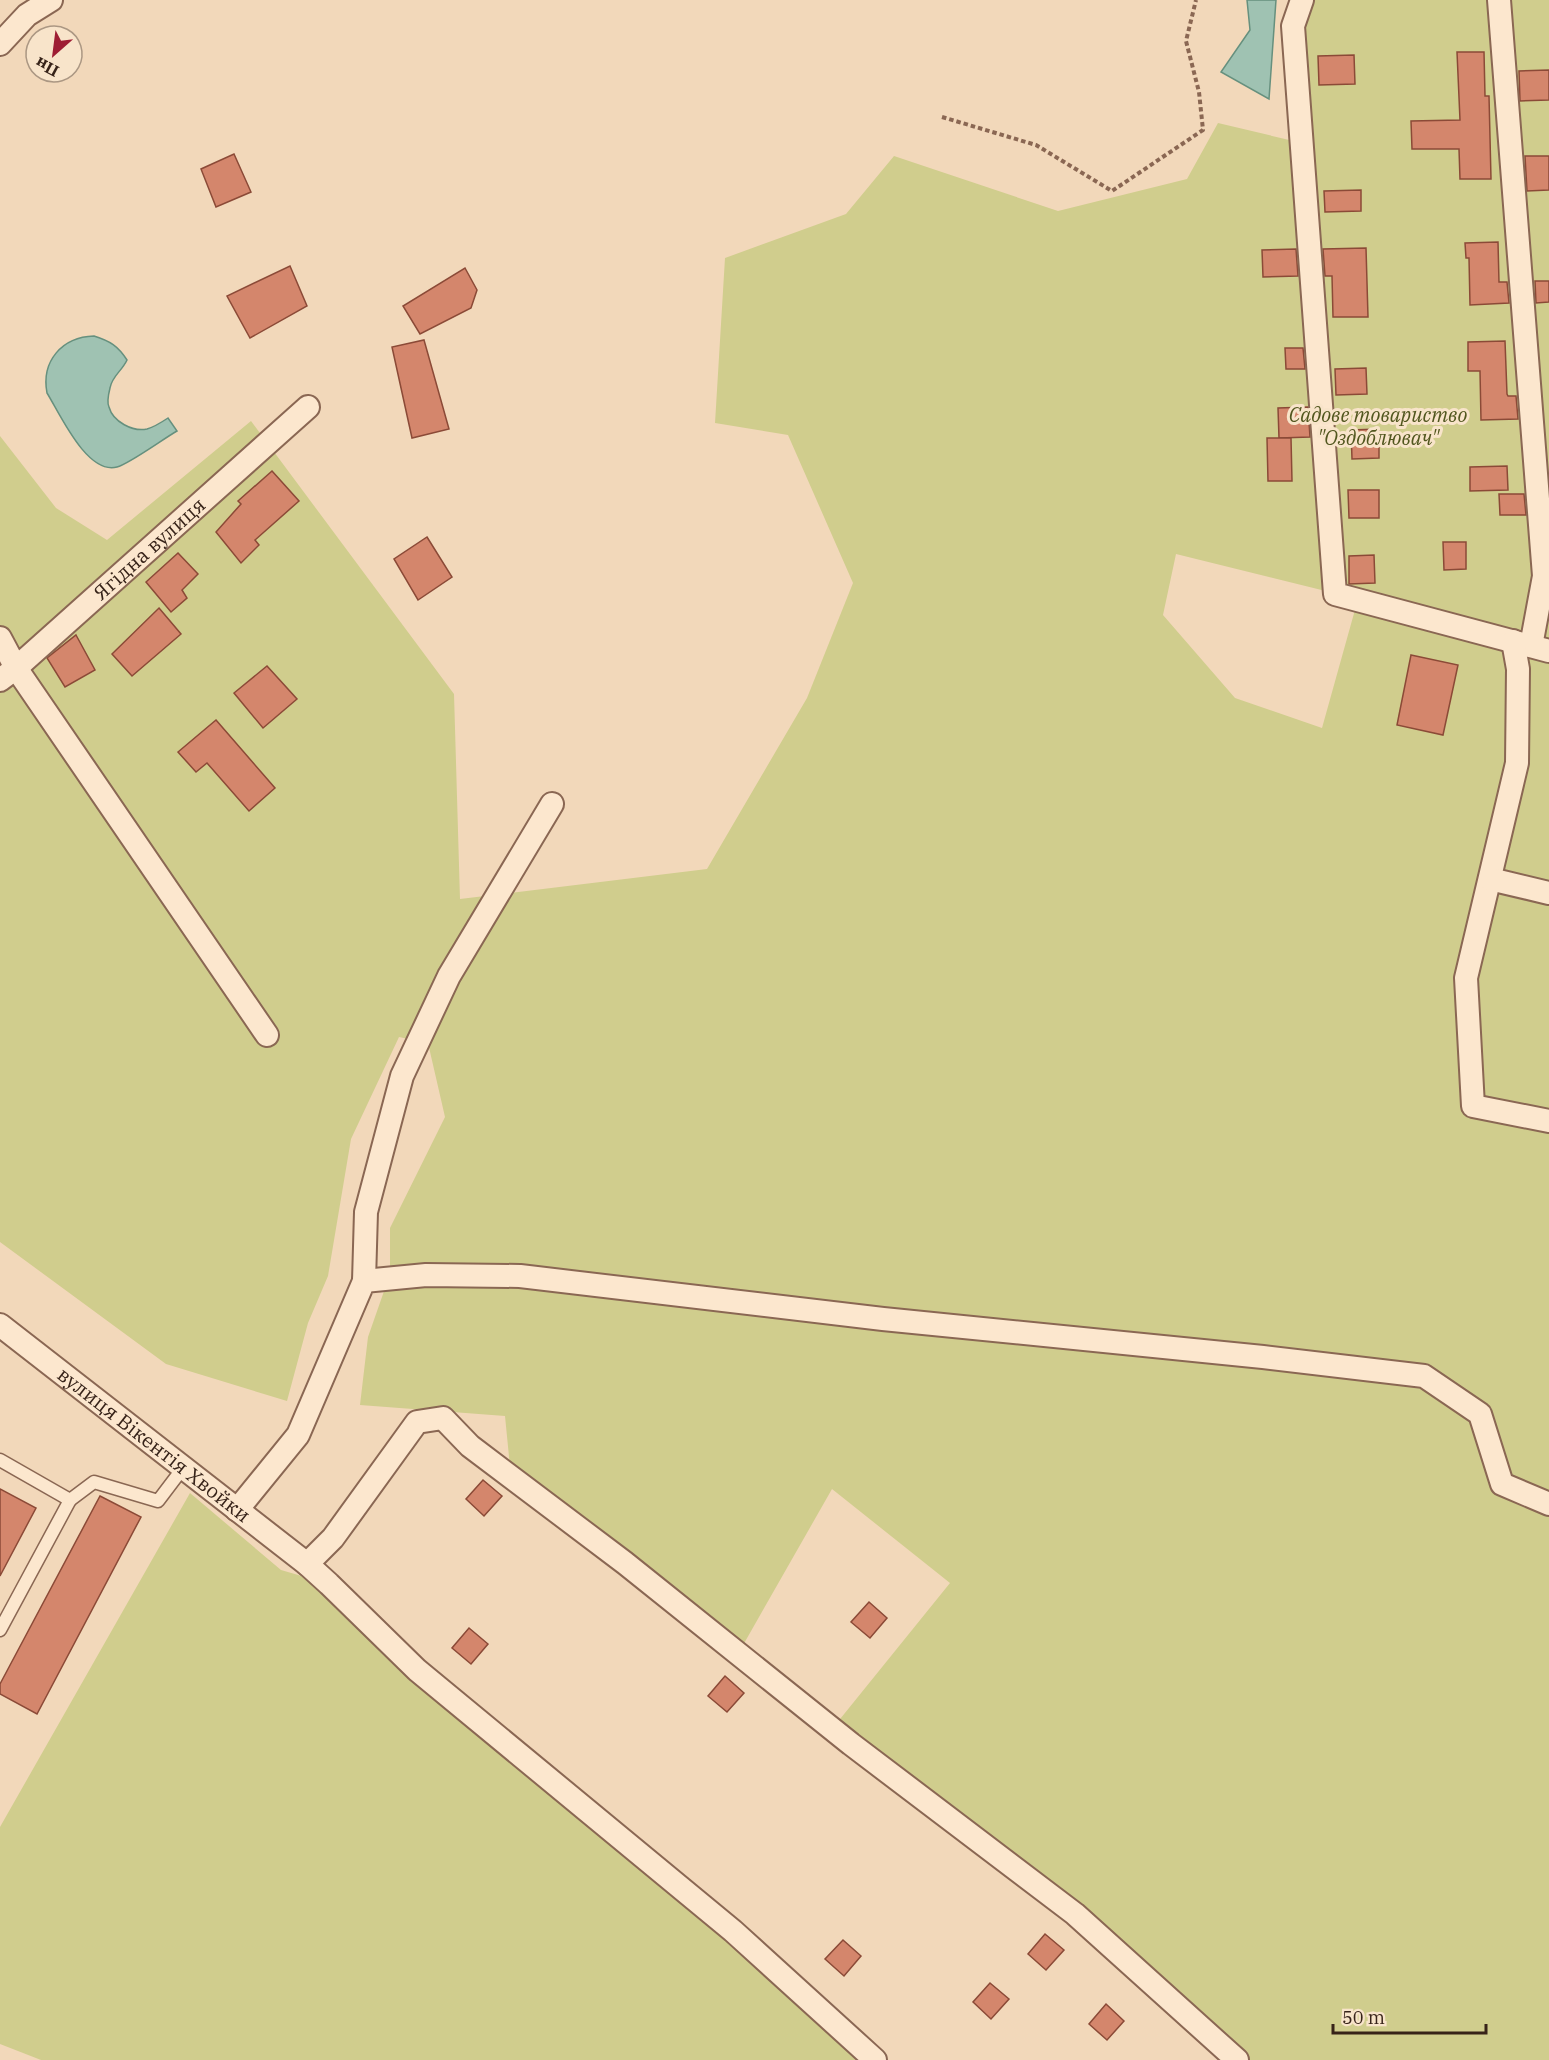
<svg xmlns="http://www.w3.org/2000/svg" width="1549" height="2060" font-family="'IBM Plex Serif',serif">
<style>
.green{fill:#d0cd8d;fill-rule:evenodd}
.water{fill:#9fc2b2;stroke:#66907e;stroke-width:1.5}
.building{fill:#d4866c;stroke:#8b4a37;stroke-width:1.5}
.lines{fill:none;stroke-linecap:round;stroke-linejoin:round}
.lane-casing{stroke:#8a6753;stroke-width:15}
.street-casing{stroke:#8a6753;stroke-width:26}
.path{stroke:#8a6753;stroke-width:4;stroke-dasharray:4.5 3;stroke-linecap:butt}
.lane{stroke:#fce7ce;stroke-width:12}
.street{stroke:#fce7ce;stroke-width:22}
.labels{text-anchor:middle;stroke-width:6;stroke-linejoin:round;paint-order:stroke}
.park-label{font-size:20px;font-style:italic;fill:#51561e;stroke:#f8e4ca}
.street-label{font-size:20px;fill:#372319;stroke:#f8e4ca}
</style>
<rect width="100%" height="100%" fill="#f2d8ba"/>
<g class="green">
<path d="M1302,0H1549V2060H1237L832,1729L950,1583L832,1489L738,1654L511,1477L505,1416L360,1405L368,1337L390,1274V1228L445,1117L428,1043L399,1037L351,1139L328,1276L308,1323L287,1401L166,1364L0,1242V436L56,508L107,540L251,421L454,694L460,899L707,869L807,698L853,583L788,435L715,423L725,258L846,214L894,156L1058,211L1187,179L1218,123L1302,143ZM1176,554L1358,599L1322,728L1235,698L1163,615Z"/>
<polygon points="190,1493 281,1570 329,1584 875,2060 41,2060 0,2044 0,1827"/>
</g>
<g class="water">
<polygon points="1247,0 1276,0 1269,99 1221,72 1250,30"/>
<path d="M94,336C110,341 118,346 127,360C122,371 112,376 110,388C109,392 107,403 109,407C113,422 133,432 147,429C154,427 162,422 168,418L177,431C163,439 129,464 117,467C87,475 60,414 47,393C41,361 62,337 94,336Z"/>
</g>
<g class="building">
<polygon points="1457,52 1484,52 1485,96 1489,96 1491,179 1460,179 1459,149 1412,149 1411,121 1460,120"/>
<polygon points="1354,55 1355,84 1319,85 1318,56"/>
<polygon points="1549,70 1549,100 1520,101 1519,71"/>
<polygon points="234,154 251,192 216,207 201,169"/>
<polygon points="1525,156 1549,156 1549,190 1527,191"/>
<polygon points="1361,190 1361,211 1325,212 1324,191"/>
<polygon points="1498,242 1499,282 1507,282 1509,303 1470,305 1469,258 1466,258 1465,243"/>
<polygon points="1366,248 1368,317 1333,317 1332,276 1325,276 1323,249"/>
<polygon points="1296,249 1298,276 1263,277 1262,250"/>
<polygon points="290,266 307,306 250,338 227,296"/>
<polygon points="465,268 477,290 471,308 420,334 403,306"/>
<polygon points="1535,281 1549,281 1549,302 1536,303"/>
<polygon points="424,340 449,429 412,438 392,347"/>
<polygon points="1505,341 1507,394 1508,396 1516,396 1518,419 1481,420 1480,371 1468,371 1468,342"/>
<polygon points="1285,348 1303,348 1305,369 1286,369"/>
<polygon points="1366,368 1367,394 1336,395 1335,369"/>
<polygon points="1308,407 1310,437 1279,438 1278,408"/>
<polygon points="1379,429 1379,458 1352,459 1351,430"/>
<polygon points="1267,438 1291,438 1292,481 1268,481"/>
<polygon points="1507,466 1508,490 1470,491 1470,467"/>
<polygon points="272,471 299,501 255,540 259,545 241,563 216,532 241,504 238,501"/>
<polygon points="1348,490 1379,490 1379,518 1349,518"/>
<polygon points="1499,494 1524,494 1526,515 1500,515"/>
<polygon points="427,537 452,577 418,600 394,559"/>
<polygon points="1443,542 1466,542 1466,569 1444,570"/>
<polygon points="178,553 198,574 182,590 187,598 171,612 146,582"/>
<polygon points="1374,555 1375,583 1349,584 1349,556"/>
<polygon points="159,608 181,634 132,676 112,654"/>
<polygon points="76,635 95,670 65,687 47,658"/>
<polygon points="1411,655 1458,665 1443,735 1397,725"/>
<polygon points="267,666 297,699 263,728 234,693"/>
<polygon points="216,720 275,788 249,811 207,763 196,772 178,752"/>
<polygon points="483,1480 502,1496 484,1516 466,1499"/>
<polygon points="0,1489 36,1508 0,1576"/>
<polygon points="100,1496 141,1517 37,1714 0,1694 0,1684"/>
<polygon points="869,1602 887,1618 870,1638 851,1622"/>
<polygon points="469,1628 488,1644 471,1664 452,1648"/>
<polygon points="725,1676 744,1693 727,1712 708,1696"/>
<polygon points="1045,1934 1064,1950 1046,1970 1028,1954"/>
<polygon points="843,1940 861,1956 844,1976 825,1959"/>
<polygon points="990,1983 1009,1999 991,2019 973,2002"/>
<polygon points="1106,2004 1124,2021 1107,2040 1089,2024"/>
</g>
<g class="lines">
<g class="lane-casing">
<g id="lane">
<polyline points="0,1460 70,1500 0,1630"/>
<polyline points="70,1500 94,1482 158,1501 183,1468"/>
</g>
</g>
<g class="street-casing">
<g id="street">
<polyline points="1302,0 1293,26 1335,594 1549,651"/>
<polyline points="1499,0 1544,576 1531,646"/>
<polyline points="0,44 27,15 51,0"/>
<path id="s1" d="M0,638L16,668L308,407"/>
<polyline points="1513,641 1518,669 1517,763 1466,978 1473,1106 1549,1121"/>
<polyline points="0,680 16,668 267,1035"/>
<polyline points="1490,879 1549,893"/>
<polyline points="364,1281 366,1212 402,1076 449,976 552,804"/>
<path id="s2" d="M0,1325L307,1564L329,1584L417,1670L733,1931L875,2060"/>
<polyline points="237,1510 298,1435 364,1281 426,1275 520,1276 883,1319 1263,1357 1424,1376 1480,1414 1502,1484 1549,1504"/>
<polyline points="307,1564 333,1538 417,1422 443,1418 470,1446 625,1563 851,1744 1075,1914 1237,2060"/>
</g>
</g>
<polyline class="path" points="942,117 1036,145 1112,191 1203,130 1199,92 1186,41 1196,0"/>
<use href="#lane" class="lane"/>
<use href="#street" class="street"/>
</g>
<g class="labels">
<g class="park-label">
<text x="1378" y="422">Садове товариство<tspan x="1378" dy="23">"Оздоблювач"</tspan></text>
</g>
<g class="street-label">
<text dy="7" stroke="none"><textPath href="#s1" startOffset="213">Ягідна вулиця</textPath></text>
<text dy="7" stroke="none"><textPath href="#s2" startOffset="195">вулиця Вікентія Хвойки</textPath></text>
</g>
</g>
<g transform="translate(54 54) rotate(208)"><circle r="28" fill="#f8e4ca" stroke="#ab9783" stroke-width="1.5"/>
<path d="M0-4.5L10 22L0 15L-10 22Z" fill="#9e1d33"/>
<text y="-9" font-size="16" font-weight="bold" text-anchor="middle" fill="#372319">Пн</text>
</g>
<path d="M1333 2024v9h153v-9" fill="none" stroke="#372319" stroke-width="3"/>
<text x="1342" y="2024" font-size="18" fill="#372319" stroke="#f8e4ca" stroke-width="4.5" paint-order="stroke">50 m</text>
</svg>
